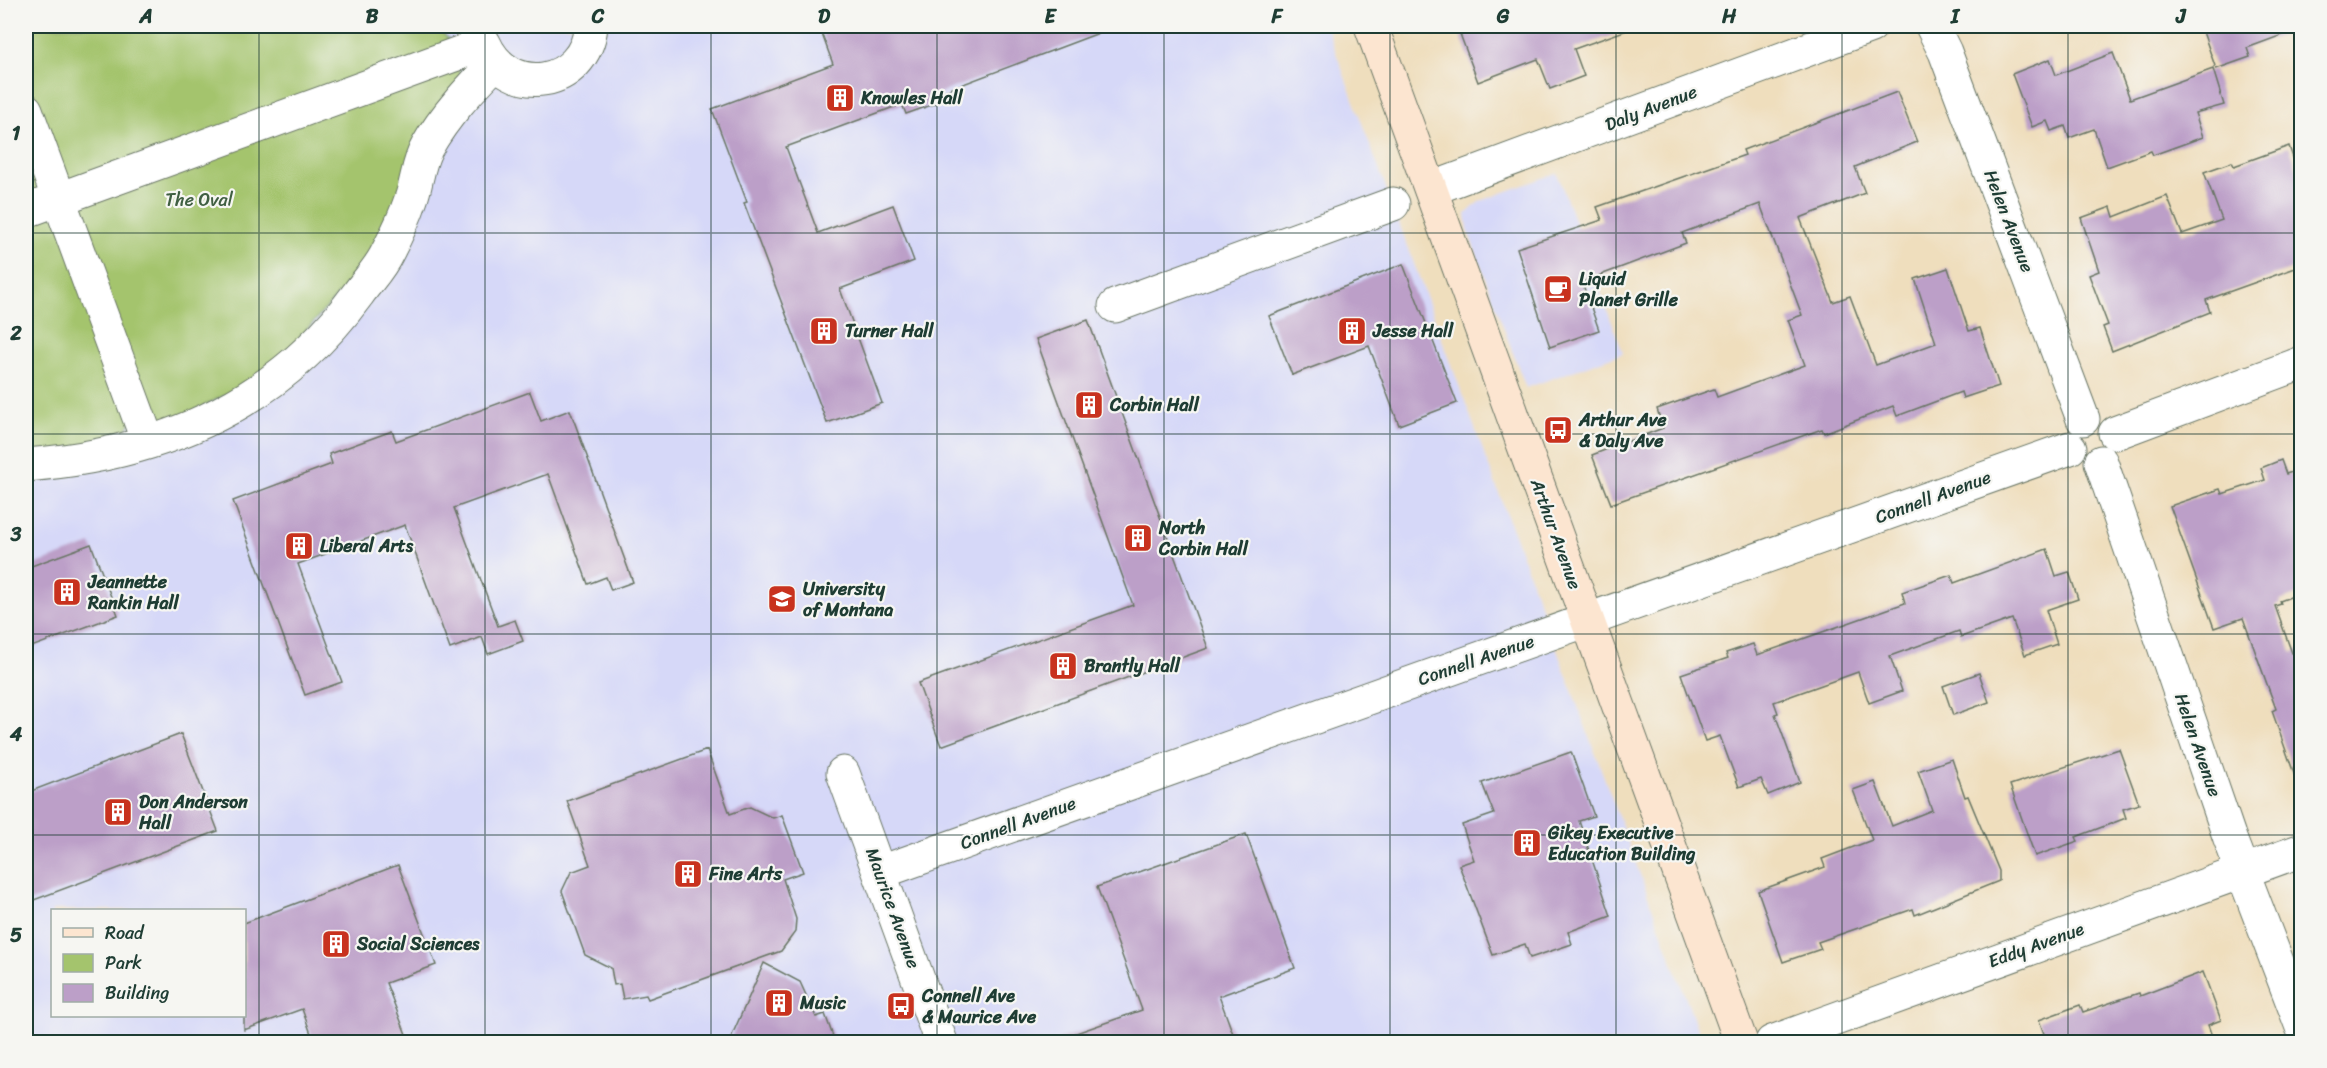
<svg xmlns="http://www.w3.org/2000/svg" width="2327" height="1068" font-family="Sriracha,sans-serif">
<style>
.built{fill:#d6d8f8;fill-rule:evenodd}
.green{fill:#a4c46d;stroke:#628050;stroke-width:1.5}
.building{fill:#bc9fc8}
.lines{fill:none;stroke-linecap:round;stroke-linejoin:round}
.street-casing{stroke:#687564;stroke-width:35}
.secondary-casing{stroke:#687564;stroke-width:35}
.street{stroke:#fff;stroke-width:33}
.secondary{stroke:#fce5d0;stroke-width:33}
.grid{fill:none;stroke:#1f3d34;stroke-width:1.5;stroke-opacity:0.55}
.labels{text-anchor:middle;stroke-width:4.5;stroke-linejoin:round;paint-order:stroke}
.poi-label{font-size:18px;font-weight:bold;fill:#1f3d34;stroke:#f6f6f2;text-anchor:start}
.street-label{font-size:18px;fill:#1f3d34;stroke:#f6f6f2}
.park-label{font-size:18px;fill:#405f42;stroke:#f6f6f2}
.neatline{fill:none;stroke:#1f3d34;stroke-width:2}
.grid-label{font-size:20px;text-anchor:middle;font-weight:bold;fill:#1f3d34}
</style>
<rect width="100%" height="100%" fill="#f6f6f2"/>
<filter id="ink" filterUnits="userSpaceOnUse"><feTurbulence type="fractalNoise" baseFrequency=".0167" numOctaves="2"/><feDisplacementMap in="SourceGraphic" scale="12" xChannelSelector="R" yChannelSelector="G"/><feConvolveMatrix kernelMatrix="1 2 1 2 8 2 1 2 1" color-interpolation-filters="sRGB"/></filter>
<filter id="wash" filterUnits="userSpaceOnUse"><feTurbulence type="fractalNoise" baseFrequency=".008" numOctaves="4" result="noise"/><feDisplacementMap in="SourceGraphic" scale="24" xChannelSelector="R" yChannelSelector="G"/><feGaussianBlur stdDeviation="1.35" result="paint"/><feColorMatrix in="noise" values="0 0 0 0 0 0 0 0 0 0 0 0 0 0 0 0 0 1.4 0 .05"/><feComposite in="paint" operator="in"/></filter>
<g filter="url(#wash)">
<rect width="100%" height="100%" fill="#efdebd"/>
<g class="built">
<path d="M26,26H1326L1702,1042H26ZM52,910H244V1016H52Z"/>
<polygon points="1557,173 1623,353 1526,388 1468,231 1466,214 1480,201"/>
</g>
<polygon class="green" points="26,26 413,26 442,32 448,39 463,81 379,251 266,374 172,423 149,416 131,422 120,442 26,455"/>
<g id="blocks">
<g class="building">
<polygon points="819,26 1112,28 937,94 940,102 906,114 902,104 786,147 818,233 893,205 914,261 840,289 882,403 827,423 744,203 747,202 712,109 833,64"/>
<polygon points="1457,26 1630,26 1630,29 1574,49 1584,76 1550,89 1538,59 1478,82"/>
<polygon points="2201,26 2301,26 2301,28 2247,48 2250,57 2216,69"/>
<polygon points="2113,53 2130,99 2213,69 2224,105 2195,113 2203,137 2153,155 2151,151 2107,167 2094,129 2069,138 2065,126 2051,131 2047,121 2032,127 2012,74 2050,59 2056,75"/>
<polygon points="1897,92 1917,142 1855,167 1865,193 1800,218 1833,302 1850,296 1876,365 1936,343 1915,279 1948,268 1969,331 1980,328 1999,386 1963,398 1961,392 1897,416 1893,406 1824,433 1822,429 1611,504 1592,455 1663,428 1657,409 1714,389 1717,397 1805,365 1788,320 1802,315 1760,204 1682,233 1686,243 1582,282 1599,330 1550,347 1517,248 1602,220 1597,207 1745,155 1743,150"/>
<polygon points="2289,146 2301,181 2301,266 2206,300 2210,312 2112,351 2103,327 2108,325 2089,275 2099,271 2081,218 2111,207 2114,217 2167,196 2182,234 2222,220 2204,172 2232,162 2234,166"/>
<polygon points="1403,264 1457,403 1399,425 1369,346 1292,375 1269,316"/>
<polygon points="1088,320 1208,648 941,746 918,683 1133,605 1036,339"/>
<polygon points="530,392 541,421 570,410 633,582 611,590 606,577 588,584 548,474 454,508 498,626 515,620 523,641 488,654 482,637 450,649 405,525 298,564 342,682 305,695 233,501 332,464 329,454 392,431 396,441"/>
<polygon points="2281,460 2286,474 2301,469 2301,593 2280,601 2281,604 2275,606 2292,653 2301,649 2301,785 2298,785 2272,711 2276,709 2243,618 2214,628 2170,506 2220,489 2222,494 2265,480 2261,468"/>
<polygon points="91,544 118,615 26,649 26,568"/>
<polygon points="2047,549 2056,576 2069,572 2078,599 2046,610 2057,644 2025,655 2012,619 1961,637 1959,631 1890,656 1902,691 1869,703 1858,672 1774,702 1778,713 1775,714 1800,782 1768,795 1761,779 1739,787 1720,736 1705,741 1681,674 1728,658 1726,653 1753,644 1757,655 1905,603 1902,592 1951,575 1954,583"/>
<polygon points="1979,673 1989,702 1953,715 1943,686"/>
<polygon points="181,734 218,831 26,903 26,793"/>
<polygon points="2119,749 2139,804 2123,809 2126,818 2076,837 2078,841 2035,856 2010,785"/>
<polygon points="707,750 730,814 750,807 773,818 782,815 803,872 783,879 796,919 795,932 781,951 648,999 646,995 623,999 620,984 614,985 611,968 585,955 562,891 571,872 590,865 567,801"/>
<polygon points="1571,752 1594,816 1579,821 1611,916 1568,932 1572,944 1530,958 1525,944 1493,955 1459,865 1474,860 1462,825 1494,814 1482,783"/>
<polygon points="1952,759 1965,797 1968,796 1999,871 1999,881 1915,915 1913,909 1818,942 1821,949 1783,962 1758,891 1825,867 1822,859 1872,840 1853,790 1875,782 1892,826 1932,810 1918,771"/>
<polygon points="1246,834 1295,968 1219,996 1236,1042 1059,1042 1059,1039 1142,1010 1097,887"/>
<polygon points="398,865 436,965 386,983 409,1042 314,1042 302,1009 244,1030 244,923"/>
<polygon points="764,963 800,982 816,1017 825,1014 835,1042 729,1042"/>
<polygon points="2203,972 2221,1020 2208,1025 2214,1042 2047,1042 2039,1020 2080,1005 2083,1012 2139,993 2140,996"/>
</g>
</g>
</g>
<g filter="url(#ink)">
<use href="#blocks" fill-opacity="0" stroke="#687564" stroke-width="1.5"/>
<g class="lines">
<g class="street-casing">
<g id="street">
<polyline points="1932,26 1945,52 2083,419"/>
<path d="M484,43C509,100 585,87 591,26"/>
<polyline points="26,110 148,442"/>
<polyline points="1431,189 1871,26"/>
<polyline points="26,211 484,44"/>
<polyline points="1115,306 1393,204"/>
<polyline points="2115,433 2302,363"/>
<polyline points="2101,462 2229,836 2302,1027"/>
<path d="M26,465C160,455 277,405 358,294C367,281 380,268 387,253C396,236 405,217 411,199C417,183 418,162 427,147C445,115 471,88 496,62"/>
<polyline points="843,773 941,1042"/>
<polyline points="881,872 2070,448"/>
<polyline points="1772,1042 2302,850"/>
</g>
</g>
<g class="secondary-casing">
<polyline id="secondary" points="1371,26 1741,1042"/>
</g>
<use href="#street" class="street"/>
<use href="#secondary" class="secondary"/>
</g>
</g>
<path class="grid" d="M259,26V1042M485,26V1042M711,26V1042M937,26V1042M1164,26V1042M1390,26V1042M1616,26V1042M1842,26V1042M2068,26V1042M26,233H2302M26,434H2302M26,634H2302M26,835H2302"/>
<defs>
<g id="building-square" transform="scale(1.5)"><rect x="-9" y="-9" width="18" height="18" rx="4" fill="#c8321e" stroke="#f6f6f2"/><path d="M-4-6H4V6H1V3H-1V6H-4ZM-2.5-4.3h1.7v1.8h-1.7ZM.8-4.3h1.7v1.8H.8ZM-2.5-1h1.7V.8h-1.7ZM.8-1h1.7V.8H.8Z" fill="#fff"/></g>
<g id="cafe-square" transform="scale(1.5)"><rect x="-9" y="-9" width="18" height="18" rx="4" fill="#c8321e" stroke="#f6f6f2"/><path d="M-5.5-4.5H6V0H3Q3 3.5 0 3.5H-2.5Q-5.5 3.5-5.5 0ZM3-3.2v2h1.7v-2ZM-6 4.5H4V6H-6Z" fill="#fff"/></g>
<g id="bus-square" transform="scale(1.5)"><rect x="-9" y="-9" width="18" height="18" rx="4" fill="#c8321e" stroke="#f6f6f2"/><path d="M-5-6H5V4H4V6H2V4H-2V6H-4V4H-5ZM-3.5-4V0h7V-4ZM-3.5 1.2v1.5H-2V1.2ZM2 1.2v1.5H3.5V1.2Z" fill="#fff"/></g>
<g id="university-square" transform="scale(1.5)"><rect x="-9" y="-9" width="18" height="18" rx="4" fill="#c8321e" stroke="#f6f6f2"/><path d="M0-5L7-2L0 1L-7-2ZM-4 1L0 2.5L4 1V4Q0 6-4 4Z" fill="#fff"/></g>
</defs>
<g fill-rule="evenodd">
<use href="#building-square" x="840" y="98"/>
<use href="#cafe-square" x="1558" y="289"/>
<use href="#building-square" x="824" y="331"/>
<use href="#building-square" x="1352" y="331"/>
<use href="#building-square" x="1089" y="405"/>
<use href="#bus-square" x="1558" y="430"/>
<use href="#building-square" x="1138" y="538"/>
<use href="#building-square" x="299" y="546"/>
<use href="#building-square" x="67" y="592"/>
<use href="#university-square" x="782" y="599"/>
<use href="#building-square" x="1063" y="666"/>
<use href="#building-square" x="118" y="812"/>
<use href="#building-square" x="1527" y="843"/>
<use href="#building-square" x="688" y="874"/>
<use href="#building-square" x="336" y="944"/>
<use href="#building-square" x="779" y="1003"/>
<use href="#bus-square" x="901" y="1006"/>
</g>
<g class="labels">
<g class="poi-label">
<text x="861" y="104">Knowles Hall</text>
<text x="1579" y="285">Liquid<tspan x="1579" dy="21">Planet Grille</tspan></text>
<text x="845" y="337">Turner Hall</text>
<text x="1373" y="337">Jesse Hall</text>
<text x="1110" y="411">Corbin Hall</text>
<text x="1579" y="426">Arthur Ave<tspan x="1579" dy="21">&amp; Daly Ave</tspan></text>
<text x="1159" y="534">North<tspan x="1159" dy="21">Corbin Hall</tspan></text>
<text x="320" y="552">Liberal Arts</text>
<text x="88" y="588">Jeannette<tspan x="88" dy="21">Rankin Hall</tspan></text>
<text x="803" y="595">University<tspan x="803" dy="21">of Montana</tspan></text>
<text x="1084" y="672">Brantly Hall</text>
<text x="139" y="808">Don Anderson<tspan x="139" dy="21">Hall</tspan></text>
<text x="1548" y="839">Gikey Executive<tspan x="1548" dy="21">Education Building</tspan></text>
<text x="709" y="880">Fine Arts</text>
<text x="357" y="950">Social Sciences</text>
<text x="922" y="1002">Connell Ave<tspan x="922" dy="21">&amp; Maurice Ave</tspan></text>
<text x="800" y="1009">Music</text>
</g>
<g class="street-label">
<text transform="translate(1651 108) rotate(-21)" y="6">Daly Avenue</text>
<text transform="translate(2009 221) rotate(69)" y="6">Helen Avenue</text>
<text transform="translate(1933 497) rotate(-20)" y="6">Connell Avenue</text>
<text transform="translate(1556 534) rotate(70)" y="6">Arthur Avenue</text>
<text transform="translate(1476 660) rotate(-19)" y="6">Connell Avenue</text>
<text transform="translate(2198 745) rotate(71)" y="6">Helen Avenue</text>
<text transform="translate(1018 823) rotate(-20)" y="6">Connell Avenue</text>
<text transform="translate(893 908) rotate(70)" y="6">Maurice Avenue</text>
<text transform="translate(2036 945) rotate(-20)" y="6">Eddy Avenue</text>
</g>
<g class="park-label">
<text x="199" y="206">The Oval</text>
</g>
</g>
<rect width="2327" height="1068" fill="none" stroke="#f6f6f2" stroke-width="66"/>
<rect x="51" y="909" width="195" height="108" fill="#f6f6f2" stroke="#a0aca6" stroke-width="1.5"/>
<rect x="63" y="928" width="30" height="9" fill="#fce5d0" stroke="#a0aca6" stroke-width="1.5"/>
<text x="105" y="939" font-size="18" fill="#1f3d34">Road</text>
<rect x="63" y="954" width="30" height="18" fill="#a4c46d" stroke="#a0aca6" stroke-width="1.5"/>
<text x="105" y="969" font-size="18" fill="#1f3d34">Park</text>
<rect x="63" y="984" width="30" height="18" fill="#bc9fc8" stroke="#a0aca6" stroke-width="1.5"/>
<text x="105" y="999" font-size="18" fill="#1f3d34">Building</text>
<rect x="33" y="33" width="2261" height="1002" class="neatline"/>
<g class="grid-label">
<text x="146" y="23">A</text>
<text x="372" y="23">B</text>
<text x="598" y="23">C</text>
<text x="824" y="23">D</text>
<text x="1050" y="23">E</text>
<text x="1277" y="23">F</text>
<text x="1503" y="23">G</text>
<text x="1729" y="23">H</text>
<text x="1955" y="23">I</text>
<text x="2181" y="23">J</text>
<text x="16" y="140">1</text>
<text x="16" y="340">2</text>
<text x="16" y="541">3</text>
<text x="16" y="741">4</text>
<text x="16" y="942">5</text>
</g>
</svg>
